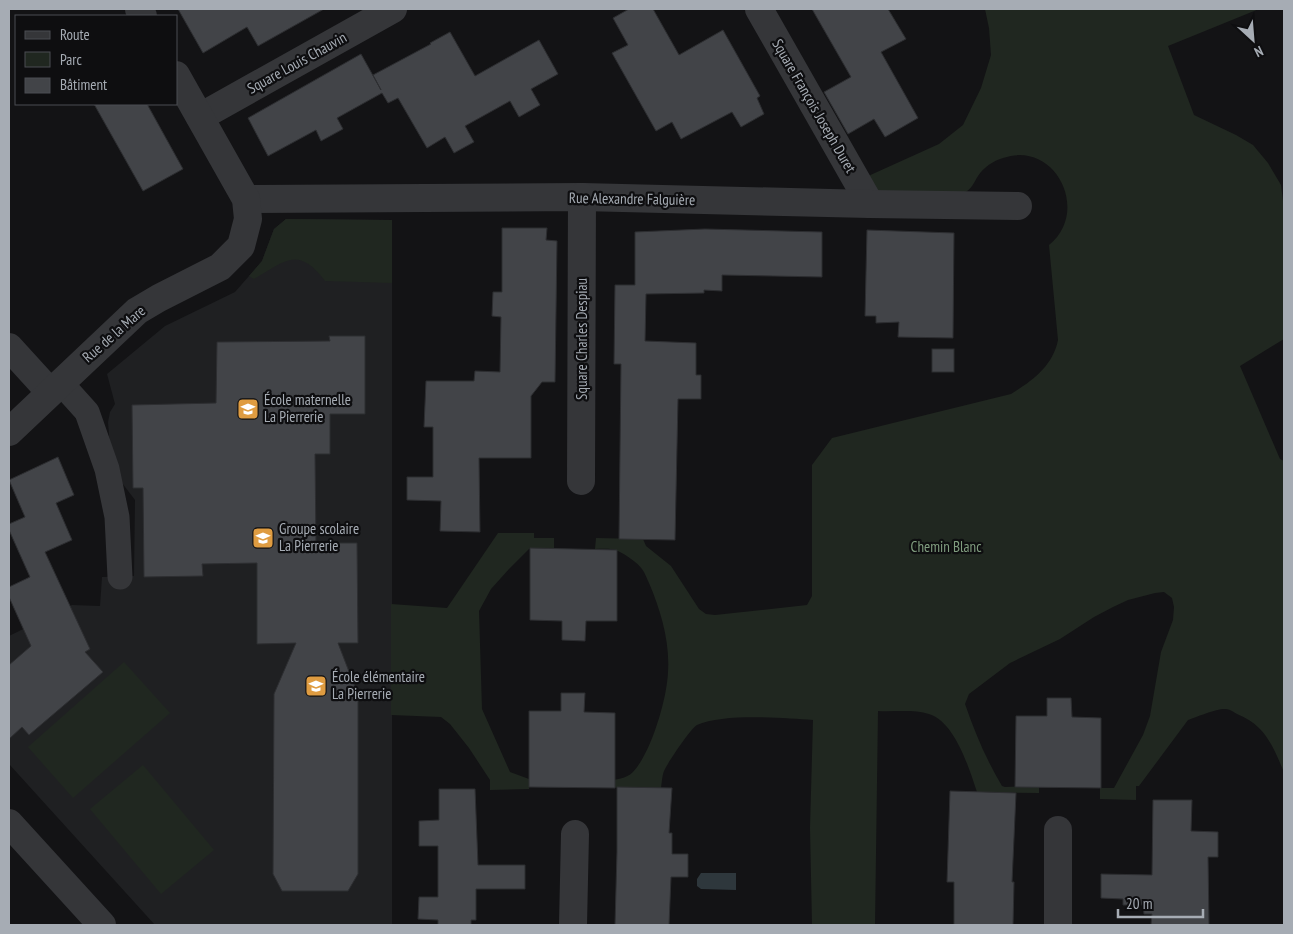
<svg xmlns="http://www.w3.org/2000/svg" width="1293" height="934" font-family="'PT Sans Narrow',sans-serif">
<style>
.built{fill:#1f2022}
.green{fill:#202720}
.water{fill:#2e373c}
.building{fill:#424448;stroke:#2d2e31}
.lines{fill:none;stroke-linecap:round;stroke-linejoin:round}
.pedestrian{stroke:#353639;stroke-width:25}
.minor{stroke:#353639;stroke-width:28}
.labels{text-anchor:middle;stroke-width:4.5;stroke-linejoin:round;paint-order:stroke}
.street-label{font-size:15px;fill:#a6acb4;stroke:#0e0e10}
.poi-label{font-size:15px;fill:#a6acb4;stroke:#0e0e10;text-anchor:start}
.park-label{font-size:15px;fill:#809d7f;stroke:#0e0e10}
</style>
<rect width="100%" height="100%" fill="#131315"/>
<polygon class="built" points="286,219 392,220 392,924 155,925 9,764 9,636 72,605 100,606 102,577 134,576 135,500 119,479 110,447 108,422 110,412 115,404 107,374 165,326 235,292 262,261 274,229"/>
<g class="green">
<path d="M985,9H1259L1168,46L1194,115L1236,135L1253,145L1268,163L1281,185L1284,209V339L1240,366L1280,459L1284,461V772C1272,745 1266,726 1237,714C1234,712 1229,709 1226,709C1218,708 1196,717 1188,720L1139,786H1136V800L1100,799V788H1114L1143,735L1150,716L1161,652L1173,620L1174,607L1172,598L1164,592L1155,593L1128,600L1113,607L1094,617L1060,639L1010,663L969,694L965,704C975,733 986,759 1002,786L1005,787L1039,786V793L977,792C969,768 955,722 929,714C914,709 894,712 878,711L875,925H812L810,828L813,720C784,718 723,713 697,725C691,728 669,761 665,769C662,774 662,782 661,788L592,787V780C605,780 623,782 633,772C651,753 667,699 668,672C670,642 661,611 649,583C647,579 645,573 642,569C638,563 625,554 618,551C612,548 602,549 595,549L596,538L643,539L646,546L671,566L699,609L706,614L715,615L807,605L812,596V465L832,438L1011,394C1032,381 1053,366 1058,340L1049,245C1091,211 1055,140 1003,158C993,161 984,167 978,176C974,182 972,189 964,193L890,195L874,189L866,177L939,144L963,125L981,88L991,55L989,28Z"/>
<path d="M286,219L392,220V283L325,281C298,245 285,261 254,279L249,276L262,261L274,229Z"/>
<polygon points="498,533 534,533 534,538 554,538 554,548 530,548 509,569 491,589 479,611 482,709 510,772 529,779 551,779 550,787 529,787 529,789 490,790 490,780 469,748 450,724 441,717 391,715 391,604 447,608"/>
<polygon points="124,662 170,713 73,798 28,747"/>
<polygon points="143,765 214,850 161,894 90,809"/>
</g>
<polygon class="water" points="701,873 736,873 736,890 701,889 697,886 697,879"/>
<g class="building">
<polygon points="178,9 324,9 258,46 247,27 203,53"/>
<polygon points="629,9 653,9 679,55 723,30 760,96 757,98 764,114 741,127 732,112 681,139 672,122 656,131 612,53 628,45 613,18"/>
<polygon points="812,9 888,9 906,39 881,52 918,118 885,137 874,119 848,134 824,92 851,77"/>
<polygon points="450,32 475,76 539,40 558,74 531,89 540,105 519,117 510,101 465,126 474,142 454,153 445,137 427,148 398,98 388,103 382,93 337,118 343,129 321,141 316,130 268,156 248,118 361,54 381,90 373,75 431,44 430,43"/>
<polygon points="94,104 147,104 183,169 143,191"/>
<polygon points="502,228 547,228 546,240 557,241 555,382 542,382 531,396 531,458 479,458 480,532 440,531 441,501 407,500 407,477 433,477 433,427 424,427 426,381 474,381 475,371 500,372 501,317 492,316 493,292 502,292"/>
<polygon points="705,229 822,232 822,277 722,275 722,291 704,290 704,293 646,294 645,341 696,343 696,375 701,375 701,399 678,399 675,540 619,539 621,364 614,364 615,285 635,285 635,232"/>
<polygon points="867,230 954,233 953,338 898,337 899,322 876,323 876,316 865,316"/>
<polygon points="329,336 365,336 365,414 330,414 330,454 315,454 316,543 357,543 358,643 338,643 358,695 358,874 348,891 282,891 273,874 274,694 296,643 257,644 257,563 202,564 203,576 144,577 143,488 133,488 132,405 216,403 217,342 330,341"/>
<rect x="932" y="349" width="22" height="23"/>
<polygon points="58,457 74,495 56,503 72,540 45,552 90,649 85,652 103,672 29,735 22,727 9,739 9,665 31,646 9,597 9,587 30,577 9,530 9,524 25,517 9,480"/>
<polygon points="530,548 617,550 617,621 586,621 585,641 562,640 562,621 530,620"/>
<polygon points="561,693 585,693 584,712 615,713 615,788 529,787 529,711 561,711"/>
<polygon points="1047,698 1071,698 1072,717 1101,718 1101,788 1015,787 1016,716 1047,716"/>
<polygon points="617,787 672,788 669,833 672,833 672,854 688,854 688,877 671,877 669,925 615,925 617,852"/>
<polygon points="439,789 475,789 478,865 525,865 525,889 476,889 476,920 471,920 471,925 438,925 438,920 418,919 419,897 438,897 438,846 419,846 419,821 439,820"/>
<polygon points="950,791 1016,793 1012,882 1014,882 1013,925 954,925 954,882 947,882"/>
<polygon points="1153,800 1192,800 1191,831 1218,832 1218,857 1208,857 1209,925 1151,925 1152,914 1144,914 1143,905 1123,905 1123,899 1101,898 1101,874 1152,875"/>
</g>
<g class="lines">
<polyline class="pedestrian" points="60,382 87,412 107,469 117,517 120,577"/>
<g class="minor">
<polyline points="139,9 143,16"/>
<polyline points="759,9 870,204"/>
<polyline points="200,117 393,9"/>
<polyline points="246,199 582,197 870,204 1018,206"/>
<polyline points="9,347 50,392"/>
<polyline points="9,432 137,311 159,298 220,267 241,246 248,219 246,199 176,75"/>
<polyline points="581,481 582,197"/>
<polyline points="9,823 102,925"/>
<polyline points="573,925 575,834"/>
<polyline points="1058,925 1058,830"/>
</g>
</g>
<defs>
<g id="school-square" transform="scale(1.125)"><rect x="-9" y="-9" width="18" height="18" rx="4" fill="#df9c41" stroke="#0e0e10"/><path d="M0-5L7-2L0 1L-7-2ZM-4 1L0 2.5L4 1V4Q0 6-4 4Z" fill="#fff"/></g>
</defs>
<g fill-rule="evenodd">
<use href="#school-square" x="248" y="409"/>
<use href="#school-square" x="263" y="538"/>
<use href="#school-square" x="316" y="686"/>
</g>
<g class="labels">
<g class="street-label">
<text transform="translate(297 63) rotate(-29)" y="5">Square Louis Chauvin</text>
<text transform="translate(814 106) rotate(60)" y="5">Square François Joseph Duret</text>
<text transform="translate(632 199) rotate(1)" y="5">Rue Alexandre Falguière</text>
<text transform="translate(114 334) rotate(-41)" y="5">Rue de la Mare</text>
<text transform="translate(582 339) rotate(-90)" y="5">Square Charles Despiau</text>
</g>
<g class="poi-label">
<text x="264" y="405">École maternelle<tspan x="264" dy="17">La Pierrerie</tspan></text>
<text x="279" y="534">Groupe scolaire<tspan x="279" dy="17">La Pierrerie</tspan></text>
<text x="332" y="682">École élémentaire<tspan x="332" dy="17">La Pierrerie</tspan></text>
</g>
<g class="park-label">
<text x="946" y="552">Chemin Blanc</text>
</g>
</g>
<rect width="1293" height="934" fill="none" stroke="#a6acb4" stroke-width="20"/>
<rect x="15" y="15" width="162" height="90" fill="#0e0e10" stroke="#4b4d52"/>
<rect x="25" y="31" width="25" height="8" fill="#353639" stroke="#4b4d52"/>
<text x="60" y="40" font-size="15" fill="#a6acb4">Route</text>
<rect x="25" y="52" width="25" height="15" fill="#202720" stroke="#4b4d52"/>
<text x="60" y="65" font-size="15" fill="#a6acb4">Parc</text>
<rect x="25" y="78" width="25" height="15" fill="#424448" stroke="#4b4d52"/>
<text x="60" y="90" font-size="15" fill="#a6acb4">Bâtiment</text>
<g transform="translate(1253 40) rotate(154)" stroke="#0e0e10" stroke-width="4" paint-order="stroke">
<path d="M0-4L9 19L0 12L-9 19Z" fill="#a6acb4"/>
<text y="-8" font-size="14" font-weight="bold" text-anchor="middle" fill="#a6acb4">N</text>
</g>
<path d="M1118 909v8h85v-8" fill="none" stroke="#a6acb4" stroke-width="2.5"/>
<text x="1126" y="909" font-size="15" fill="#a6acb4" stroke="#0e0e10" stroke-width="4" paint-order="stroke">20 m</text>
</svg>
